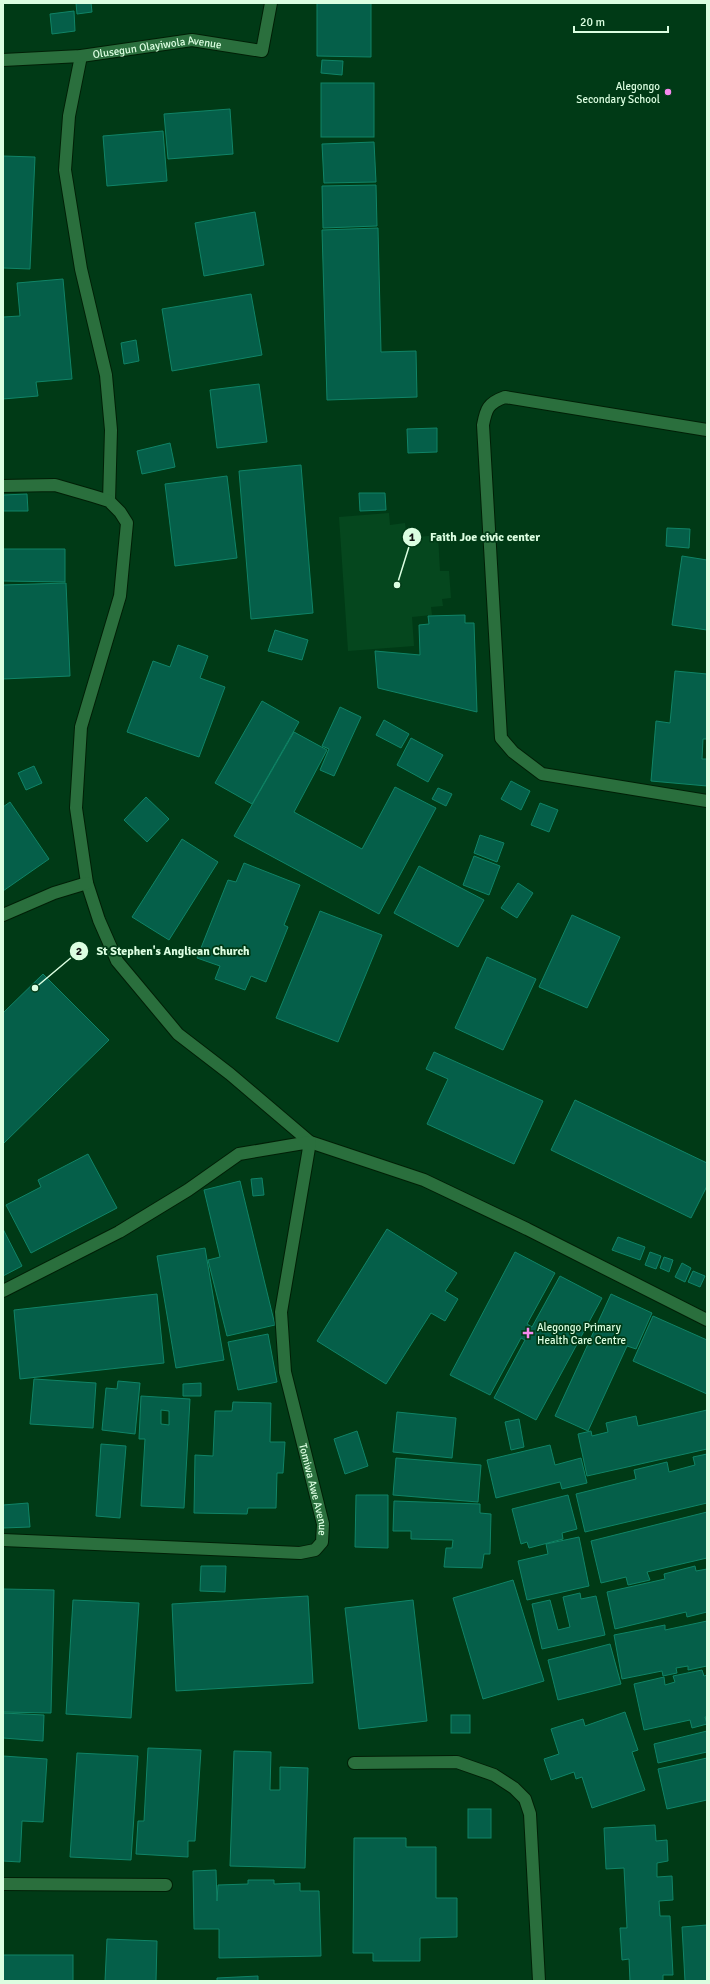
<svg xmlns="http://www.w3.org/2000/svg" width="710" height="1984" font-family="Signika,sans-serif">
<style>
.built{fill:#05471e}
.building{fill:#055f49;stroke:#108467;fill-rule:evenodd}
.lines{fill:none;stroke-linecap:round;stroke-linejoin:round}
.street-casing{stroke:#001f06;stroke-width:14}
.street{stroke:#2a6f3d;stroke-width:12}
.poi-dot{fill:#f689ee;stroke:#003a16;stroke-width:1.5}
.labels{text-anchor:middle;stroke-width:3.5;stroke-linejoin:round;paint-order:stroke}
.street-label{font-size:11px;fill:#dbfee1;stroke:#003a16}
.poi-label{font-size:11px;fill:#dbfee1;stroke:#003a16;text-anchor:end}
.leader{fill:none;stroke:#dbfee1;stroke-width:1.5}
.callout-dot{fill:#dbfee1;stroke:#003a16;stroke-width:1.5}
.mark-label{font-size:12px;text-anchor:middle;font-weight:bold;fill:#111}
.callout-label{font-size:12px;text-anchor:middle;font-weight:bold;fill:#dbfee1;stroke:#003a16;stroke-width:3.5;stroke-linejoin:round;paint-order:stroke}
</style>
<rect width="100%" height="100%" fill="#003a16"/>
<polygon class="built" points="389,513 390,525 405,523 407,538 438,535 440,571 449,571 451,598 442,599 443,606 431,607 432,615 412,617 414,646 348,651 339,517"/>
<g class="building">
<polygon points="76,3 91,3 92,12 77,14"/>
<polygon points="317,3 371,3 371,57 317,56"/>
<polygon points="74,11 75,31 52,34 50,14"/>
<polygon points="322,60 343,61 342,75 321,73"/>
<rect x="321" y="83" width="53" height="54"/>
<polygon points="230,109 233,154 168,159 164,114"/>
<polygon points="163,131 167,181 107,186 103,136"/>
<polygon points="374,142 376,182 324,183 322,144"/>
<polygon points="3,156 35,157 30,269 3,268 3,270"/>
<polygon points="376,185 377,226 323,228 322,186"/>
<polygon points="255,212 264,265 204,276 195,223"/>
<polygon points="378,228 381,352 416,351 417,397 327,400 322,230"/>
<polygon points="63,279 72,379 36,382 38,396 3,399 3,411 3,317 20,316 17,283"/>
<polygon points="251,294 262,355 172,371 162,309"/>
<polygon points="136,340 139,361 124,364 121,343"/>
<polygon points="259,384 267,442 217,448 210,390"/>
<polygon points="437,428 437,452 408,453 407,429"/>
<polygon points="170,443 175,467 142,474 137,451"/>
<polygon points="301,465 313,613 251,619 239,471"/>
<polygon points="227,476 237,558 175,566 165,484"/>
<polygon points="359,493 385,493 386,510 360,511"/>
<polygon points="27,494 28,511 3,511 3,495"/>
<polygon points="667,528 690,529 689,548 666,546"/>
<polygon points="3,549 65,549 65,582 3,581"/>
<polygon points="682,556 707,560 707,630 672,625"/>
<polygon points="66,583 70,676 3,679 3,585"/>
<polygon points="465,615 465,623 474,623 477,712 378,688 375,651 420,655 419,625 429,624 428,616"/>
<polygon points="275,630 308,640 302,660 268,651"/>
<polygon points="178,645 208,656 200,678 225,687 199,757 127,732 153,661 170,667"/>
<polygon points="675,671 707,674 707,739 703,739 702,759 707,759 707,786 651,781 656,721 670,723"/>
<polygon points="262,701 299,722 252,804 215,783"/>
<polygon points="340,707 361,717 334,776 320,770 329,749 322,746"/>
<polygon points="384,720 409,734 401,748 376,735"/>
<polygon points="294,732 327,750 294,812 362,849 395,787 436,808 379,914 234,836"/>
<polygon points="411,738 443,755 428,782 397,765"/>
<polygon points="34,766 42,783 26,790 18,773"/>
<polygon points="511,781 530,791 521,810 501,799"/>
<polygon points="438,788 452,794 446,806 432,799"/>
<polygon points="146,797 169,819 147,842 124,820"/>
<polygon points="10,802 49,859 3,891 3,807"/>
<polygon points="540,803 558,810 549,832 531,825"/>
<polygon points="480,835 504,843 497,862 474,853"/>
<polygon points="182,839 218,862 169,940 132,917"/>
<polygon points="474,856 500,866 489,895 463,885"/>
<polygon points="244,863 300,885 284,925 288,927 266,982 251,976 245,990 215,979 220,966 197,958 228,880 236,882"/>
<polygon points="419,866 484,900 458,947 394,913"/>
<polygon points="518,883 533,893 517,918 501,908"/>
<polygon points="320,911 382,935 338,1042 276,1018"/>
<polygon points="572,915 620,937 587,1008 539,987"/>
<polygon points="487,957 536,979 503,1050 455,1028"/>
<polygon points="43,974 109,1040 3,1144 3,1013"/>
<polygon points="434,1052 543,1101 514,1164 427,1124 448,1079 426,1069"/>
<polygon points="575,1100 707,1163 707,1186 691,1218 551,1150"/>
<polygon points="88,1154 117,1208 31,1253 6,1205 41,1187 38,1180"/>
<polygon points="262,1178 264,1195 253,1196 251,1179"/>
<polygon points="240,1181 275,1325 227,1336 208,1260 220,1257 204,1190"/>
<polygon points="3,1229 22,1266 3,1276"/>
<polygon points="387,1229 457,1273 445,1291 458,1299 445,1321 431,1313 386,1384 317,1341"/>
<polygon points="618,1237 645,1247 640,1260 612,1250"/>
<polygon points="205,1248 224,1360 176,1368 157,1256"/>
<polygon points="515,1252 555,1273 527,1324 532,1327 560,1276 602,1298 536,1420 494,1398 525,1340 521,1338 490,1395 450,1375"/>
<polygon points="650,1252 661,1256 656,1269 645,1265"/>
<polygon points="664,1257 673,1260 669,1272 660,1268"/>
<polygon points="682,1263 691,1268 685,1282 675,1277"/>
<polygon points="693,1271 705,1276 700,1287 688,1282"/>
<polygon points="157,1294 164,1363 20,1379 14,1310"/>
<polygon points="611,1294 652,1313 636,1349 627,1346 588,1431 555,1416"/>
<polygon points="653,1316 707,1340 707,1394 633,1361"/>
<polygon points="268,1334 277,1382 238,1390 228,1342"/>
<polygon points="34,1379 96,1383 93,1428 30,1424"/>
<polygon points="118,1381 140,1383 135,1434 102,1430 106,1388 117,1389"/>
<polygon points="201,1383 201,1396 183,1396 183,1384"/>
<path d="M141,1396L190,1399L184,1508L141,1506L145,1439H139ZM161,1410L169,1411V1425L161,1424Z"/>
<polygon points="233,1402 271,1403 270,1442 285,1442 283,1473 277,1473 276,1508 248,1508 247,1514 194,1513 195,1455 213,1456 215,1411 232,1411"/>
<polygon points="707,1410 707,1449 587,1476 578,1434 591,1431 592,1436 608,1432 606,1423 636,1416 638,1426"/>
<polygon points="397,1412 456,1418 452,1458 393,1452"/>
<polygon points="519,1419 524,1447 511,1450 505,1422"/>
<polygon points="357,1431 368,1466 345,1474 334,1439"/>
<polygon points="101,1444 126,1446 120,1518 96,1516"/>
<polygon points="550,1445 555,1465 581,1458 587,1483 562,1489 560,1482 496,1498 487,1460"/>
<polygon points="707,1454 707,1503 585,1532 576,1494 636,1479 634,1470 667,1462 669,1472 695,1465 693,1457"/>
<polygon points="396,1458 481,1465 478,1502 393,1495"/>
<polygon points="356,1495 388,1495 388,1548 355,1547"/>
<polygon points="568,1495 577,1529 562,1533 563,1539 529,1548 527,1542 521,1544 512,1509"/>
<polygon points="394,1501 480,1504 480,1513 491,1514 490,1554 484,1554 482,1568 444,1567 446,1548 452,1548 453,1540 411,1539 411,1531 393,1531"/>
<polygon points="28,1503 30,1527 3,1528 3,1505"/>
<polygon points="707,1512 707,1558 647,1572 650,1580 628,1585 626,1577 601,1583 591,1541"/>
<polygon points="579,1537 589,1586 527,1600 518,1561 548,1554 546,1544"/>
<polygon points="201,1566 226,1566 225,1592 200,1591"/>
<polygon points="695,1566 696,1571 707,1569 707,1612 687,1617 686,1612 615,1629 607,1592 665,1579 664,1574"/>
<polygon points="513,1580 544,1681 483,1699 453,1598"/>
<polygon points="3,1589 54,1590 51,1713 3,1712"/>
<polygon points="580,1593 581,1599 596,1596 605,1635 542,1649 532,1604 550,1600 558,1630 570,1627 563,1597"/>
<polygon points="308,1596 313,1683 176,1691 172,1604"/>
<polygon points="73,1600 139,1603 131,1718 66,1714"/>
<polygon points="413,1600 427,1721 359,1729 345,1608"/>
<polygon points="707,1621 707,1666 688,1670 688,1666 676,1668 677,1673 663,1676 662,1671 622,1679 614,1635 665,1625 665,1630"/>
<polygon points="610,1644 621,1684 558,1700 548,1660"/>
<polygon points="702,1670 704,1676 707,1675 707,1717 705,1717 707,1724 692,1728 690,1720 644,1730 634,1684 664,1677 665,1685 675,1682 673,1676"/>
<polygon points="625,1712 638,1750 632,1752 645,1790 592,1808 582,1777 576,1779 574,1772 551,1780 544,1759 559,1754 551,1729 583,1719 585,1726"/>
<polygon points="3,1713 44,1715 43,1741 3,1738"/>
<rect x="451" y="1715" width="19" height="18"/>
<polygon points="707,1731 707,1752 658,1763 654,1744"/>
<polygon points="148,1748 201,1750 195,1841 188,1841 188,1857 136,1854 138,1821 144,1821"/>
<polygon points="234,1751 271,1752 270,1790 280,1790 280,1767 308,1768 305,1868 230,1866"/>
<polygon points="77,1753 138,1756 131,1860 70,1857"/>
<polygon points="3,1756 47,1759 43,1822 22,1821 20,1862 3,1861"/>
<polygon points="707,1758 707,1800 667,1809 658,1769"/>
<rect x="468" y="1809" width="23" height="29"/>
<polygon points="655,1825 656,1841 667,1840 668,1861 657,1863 657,1877 672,1876 673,1900 659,1901 660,1916 670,1916 673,1975 663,1975 663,1981 630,1981 629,1959 622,1960 620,1928 627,1928 624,1868 606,1869 604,1828"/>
<polygon points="354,1838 406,1838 406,1847 436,1847 436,1898 457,1898 457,1937 420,1938 420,1961 373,1961 373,1953 353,1953"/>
<polygon points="216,1870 217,1901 218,1885 248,1884 248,1880 274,1880 274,1884 300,1883 300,1891 319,1891 321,1956 219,1958 219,1929 194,1929 193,1871"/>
<polygon points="707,1925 707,1981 685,1981 682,1927"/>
<polygon points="107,1939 157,1941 156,1981 105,1981"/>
<rect x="3" y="1955" width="70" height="26"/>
<polygon points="258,1976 258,1981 217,1981 217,1978"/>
</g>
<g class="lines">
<g class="street-casing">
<g id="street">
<polyline points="81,56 69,116 65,170 81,269 106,375 111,430 109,501"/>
<path id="s1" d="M3,60L81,56L192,40L262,51L271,3"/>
<path d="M707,430L505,397C488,403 486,409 483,425L501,738L513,752L542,774L707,801"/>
<polyline points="3,486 55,485 93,496 109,501 120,512 127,523 120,596 81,727 76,808 87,883 99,920 117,961 178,1034 230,1074 310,1142 424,1180 527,1229 707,1320"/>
<polyline points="3,915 54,893 87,883"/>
<path id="s2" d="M3,1291L119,1232L188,1190L239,1154L310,1142L281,1312L285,1372L323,1524L322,1542L315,1550L300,1553L3,1540"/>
<polyline points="354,1763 457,1762 494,1775 514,1788 525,1799 530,1814 539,1981"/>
<polyline points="3,1884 166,1885"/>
</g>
</g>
<use href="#street" class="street"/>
</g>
<g class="poi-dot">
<circle cx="668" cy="92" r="4"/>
<path d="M526 1327h4v4h4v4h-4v4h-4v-4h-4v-4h4z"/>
</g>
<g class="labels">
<g class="street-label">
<text dy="4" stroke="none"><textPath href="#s1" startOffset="155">Olusegun Olayiwola Avenue</textPath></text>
<text dy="4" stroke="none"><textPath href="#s2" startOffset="699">Tomiwa Awe Avenue</textPath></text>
</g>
<g class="poi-label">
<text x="660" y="90">Alegongo<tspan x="660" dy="13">Secondary School</tspan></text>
<text x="537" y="1331" text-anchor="start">Alegongo Primary<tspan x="537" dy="13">Health Care Centre</tspan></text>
</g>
</g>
<path class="leader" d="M397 585L412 537M35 988L79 951"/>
<g class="callout-dot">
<circle cx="397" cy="585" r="4"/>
<circle cx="35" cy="988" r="4"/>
<circle cx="412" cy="537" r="10"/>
<circle cx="79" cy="951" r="10"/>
</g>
<g class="mark-label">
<text x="412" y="541">1</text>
<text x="79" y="955">2</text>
</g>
<g class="callout-label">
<text x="485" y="541">Faith Joe civic center</text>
<text x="173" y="955">St Stephen's Anglican Church</text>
</g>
<rect width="710" height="1984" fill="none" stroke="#dbfee1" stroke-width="8"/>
<path d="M574 26v6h94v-6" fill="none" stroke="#dbfee1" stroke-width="2"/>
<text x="580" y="26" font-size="12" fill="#dbfee1" stroke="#003a16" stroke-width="3" paint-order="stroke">20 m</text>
</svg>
